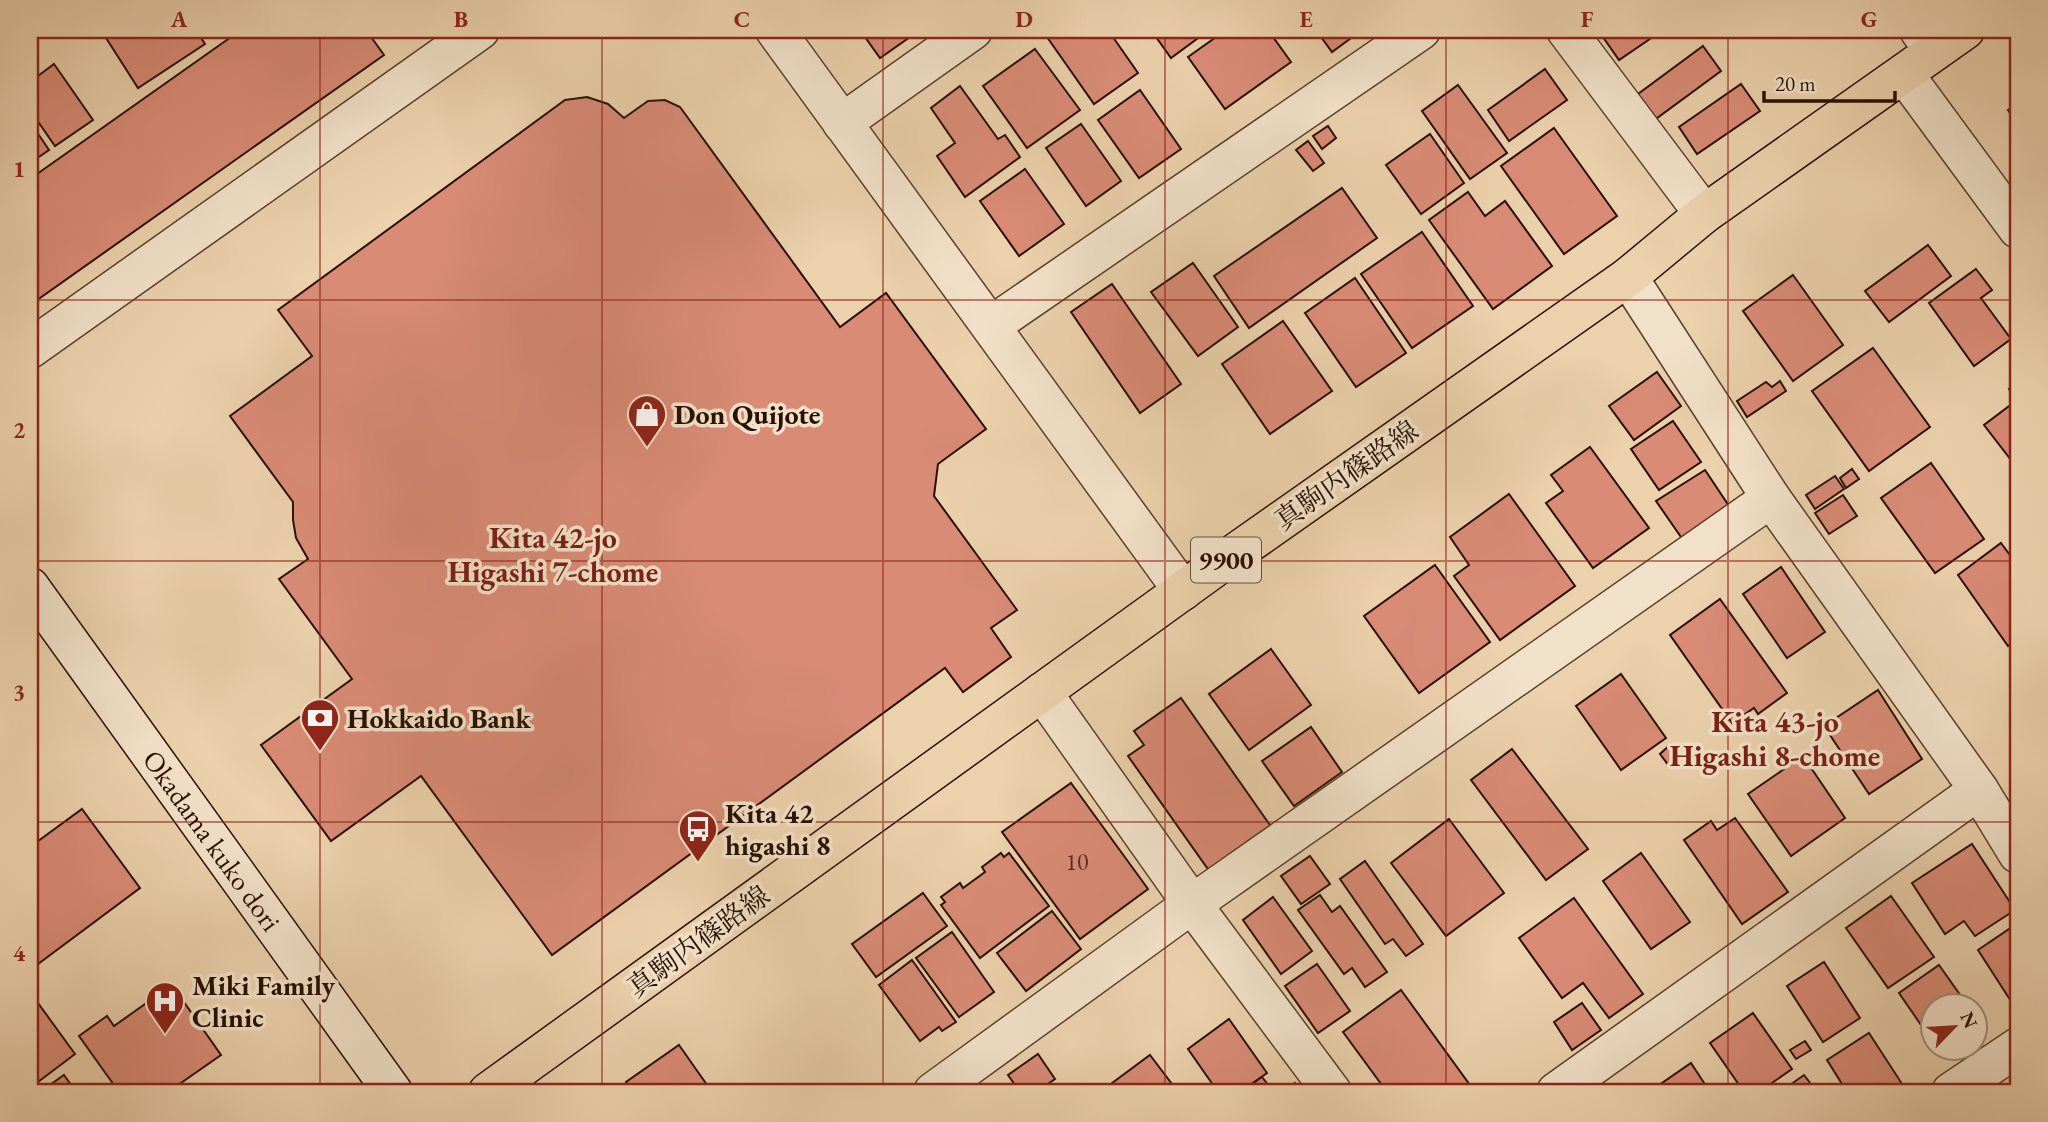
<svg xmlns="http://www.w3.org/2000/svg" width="2048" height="1122" font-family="'EB Garamond','Noto Serif JP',serif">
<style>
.building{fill:#d98b76;stroke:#280f00;stroke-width:2}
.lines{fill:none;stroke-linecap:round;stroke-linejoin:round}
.minor-casing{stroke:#59402b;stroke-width:41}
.secondary-casing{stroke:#280f00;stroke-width:41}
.primary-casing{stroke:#280f00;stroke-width:41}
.minor{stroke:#f2e1c9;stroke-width:38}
.secondary{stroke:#f2e1c9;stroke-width:38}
.primary{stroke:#ebd1ac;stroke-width:38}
.grid{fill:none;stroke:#8f2418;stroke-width:2;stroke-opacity:0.55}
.labels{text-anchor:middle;stroke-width:7;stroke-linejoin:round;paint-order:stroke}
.number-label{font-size:24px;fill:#542e1e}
.shield{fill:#f2e1c9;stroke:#654e3c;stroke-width:2}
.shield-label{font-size:26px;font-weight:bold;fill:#280f00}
.poi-label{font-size:28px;font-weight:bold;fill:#280f00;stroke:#f2e1c9;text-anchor:start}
.street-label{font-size:28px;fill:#280f00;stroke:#f2e1c9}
.neighbourhood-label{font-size:30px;font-weight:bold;fill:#7a1f14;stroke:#f2e1c9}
.neatline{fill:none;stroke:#8f2418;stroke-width:2.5}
.grid-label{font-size:23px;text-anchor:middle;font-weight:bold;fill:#8f2418}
</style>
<rect width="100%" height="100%" fill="#ebd1ac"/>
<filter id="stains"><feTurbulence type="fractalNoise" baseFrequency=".00286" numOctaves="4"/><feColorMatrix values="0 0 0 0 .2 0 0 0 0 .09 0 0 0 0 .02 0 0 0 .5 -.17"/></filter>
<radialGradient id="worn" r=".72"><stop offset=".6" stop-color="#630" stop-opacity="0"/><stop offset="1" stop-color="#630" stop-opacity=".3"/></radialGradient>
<g class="building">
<polygon points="101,30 196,30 205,44 138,88"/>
<polygon points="241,30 366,30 384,55 30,305 30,179"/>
<polygon points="860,30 920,30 880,58"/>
<polygon points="1057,30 1108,30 1138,73 1094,104 1047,37"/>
<polygon points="1151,30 1209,30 1171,58"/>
<polygon points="1226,30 1268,30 1291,62 1225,109 1188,57"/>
<polygon points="1316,30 1362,30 1332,52"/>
<polygon points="1598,30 1663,30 1619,60"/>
<polygon points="1703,46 1721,71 1653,121 1634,97"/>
<polygon points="1035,49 1080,110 1027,148 983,86"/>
<polygon points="54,64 93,120 55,146 30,110 30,82"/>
<polygon points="1545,69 1567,100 1509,141 1488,110"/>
<polygon points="1741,84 1760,111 1697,154 1679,127"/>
<polygon points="1458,85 1507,153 1470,179 1422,111"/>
<polygon points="960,86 998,139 1005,135 1020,157 965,197 937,156 955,143 931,108"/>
<polygon points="1140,90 1181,149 1139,178 1098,120"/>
<polygon points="587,97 608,104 624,118 648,101 665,100 680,107 840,327 886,293 986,429 938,464 934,496 1017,610 991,628 1011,657 963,692 945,668 552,955 421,776 331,841 261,745 352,679 279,579 308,559 296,538 293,520 293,502 230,416 312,356 278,310 565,100"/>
<polygon points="2018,103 2018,125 2008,110"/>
<polygon points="30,122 49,150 30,163"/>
<polygon points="1081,124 1121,181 1086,206 1046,148"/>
<polygon points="1328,126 1336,138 1322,149 1313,136"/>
<polygon points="1554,128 1617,216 1564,254 1501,166"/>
<polygon points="1430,134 1464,183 1421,214 1386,165"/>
<polygon points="1308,141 1324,163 1313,171 1296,150"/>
<polygon points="1025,169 1064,224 1019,256 980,201"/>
<polygon points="1342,188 1377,238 1249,328 1214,276"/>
<polygon points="1468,192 1485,216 1505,201 1552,266 1493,309 1429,220"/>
<polygon points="1422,232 1473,306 1412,348 1361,274"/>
<polygon points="1928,245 1951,276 1889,322 1865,291"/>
<polygon points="1193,263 1238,327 1198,356 1151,292"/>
<polygon points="1976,269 1992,290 1981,298 2011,339 1974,366 1929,303"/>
<polygon points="1793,275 1843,345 1793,381 1743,311"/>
<polygon points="1355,278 1406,353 1356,387 1305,313"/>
<polygon points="1112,284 1181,384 1140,413 1071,312"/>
<polygon points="1283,321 1332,391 1270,434 1222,364"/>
<polygon points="1873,348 1930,427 1869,471 1812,391"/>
<polygon points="1657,372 1681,406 1634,440 1609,406"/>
<polygon points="1780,381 1786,391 1747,417 1737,401 1766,382 1772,387"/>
<polygon points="2018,382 2018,469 1984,425 2017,400 2009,389"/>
<polygon points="1673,421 1701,462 1659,490 1631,449"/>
<polygon points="1590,447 1649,528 1593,568 1546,503 1563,491 1551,475"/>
<polygon points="1931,463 1984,539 1935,573 1881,498"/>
<polygon points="1852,469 1859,479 1846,488 1840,478"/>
<polygon points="1705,470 1731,509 1683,540 1656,501"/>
<polygon points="1835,476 1844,489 1815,509 1806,495"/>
<polygon points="1509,494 1575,586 1500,640 1454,576 1469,565 1450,537"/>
<polygon points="1843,495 1857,516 1829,534 1815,513"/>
<polygon points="2001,543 2018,566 2018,638 2008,646 1958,575"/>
<polygon points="1435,565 1490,642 1419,693 1364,616"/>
<polygon points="1781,567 1825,632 1787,658 1743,594"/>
<polygon points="1720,599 1787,693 1758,714 1754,708 1732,723 1670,635"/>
<polygon points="1271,649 1311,705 1249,750 1209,694"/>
<polygon points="2018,659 2018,675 2011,665"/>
<polygon points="1621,674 1666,738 1621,770 1576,706"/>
<polygon points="1878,690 1922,759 1869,794 1824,726"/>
<polygon points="1181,698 1272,828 1210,872 1128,756 1144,745 1134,731"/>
<polygon points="1311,727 1342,772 1294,806 1262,761"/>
<polygon points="1671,744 1681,756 1669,766 1660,754"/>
<polygon points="1512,749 1588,849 1546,880 1471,780"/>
<polygon points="1803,756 1845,818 1791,856 1748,794"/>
<polygon points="1071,783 1148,889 1080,939 1002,832"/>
<polygon points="82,809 140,888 30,970 30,847"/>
<polygon points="1735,818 1788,892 1742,924 1684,840 1711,821 1717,830"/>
<polygon points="1449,819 1504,893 1446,936 1391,863"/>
<polygon points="1972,844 2015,910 1975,936 1964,921 1945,934 1912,883"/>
<polygon points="1001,853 1004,857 1009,853 1049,906 980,958 941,905 945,902 941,897 960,883 963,888 985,872 982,867"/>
<polygon points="1641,853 1690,922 1651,949 1603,881"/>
<polygon points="1310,856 1330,884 1301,904 1281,876"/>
<polygon points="1365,861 1423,944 1406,956 1393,939 1385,944 1340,879"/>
<polygon points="923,893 947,926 876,977 852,944"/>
<polygon points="1320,895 1332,912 1340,906 1387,972 1365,987 1352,968 1344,974 1298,910"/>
<polygon points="1891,896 1934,957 1888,988 1846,928"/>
<polygon points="1273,897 1312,951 1281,974 1243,920"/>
<polygon points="1574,898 1643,994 1609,1018 1583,983 1562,998 1519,938"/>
<polygon points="1052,911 1081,949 1026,991 997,953"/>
<polygon points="2018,923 2018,1008 2016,1009 1978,950"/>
<polygon points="952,932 994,992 959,1017 916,958"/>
<polygon points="912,960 956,1022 942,1031 939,1027 920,1041 879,985"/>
<polygon points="1824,962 1860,1018 1823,1042 1787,986"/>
<polygon points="1317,964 1350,1011 1318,1033 1285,986"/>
<polygon points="1939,965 1968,1006 1932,1006 1932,1041 1899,993"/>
<polygon points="172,985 221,1055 168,1092 119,1092 79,1036 107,1016 114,1026"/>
<polygon points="1401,990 1475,1092 1387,1092 1343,1032"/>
<polygon points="30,992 75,1054 30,1088"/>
<polygon points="1582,1003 1601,1030 1572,1050 1554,1022"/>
<polygon points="1753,1013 1792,1069 1759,1092 1744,1092 1710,1043"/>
<polygon points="1974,1015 1983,1028 1974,1034"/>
<polygon points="1229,1019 1267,1073 1240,1092 1218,1092 1188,1049"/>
<polygon points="1869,1033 1906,1090 1902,1092 1847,1092 1827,1060"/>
<polygon points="1805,1041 1811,1050 1796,1059 1790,1050"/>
<polygon points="679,1045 712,1092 634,1092 626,1082"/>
<polygon points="1938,1048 1953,1048 1943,1056"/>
<polygon points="1038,1054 1055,1079 1036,1092 1020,1092 1008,1075"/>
<polygon points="1150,1055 1178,1092 1100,1092"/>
<polygon points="1691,1063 1710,1092 1649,1092"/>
<polygon points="64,1075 76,1092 40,1092"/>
<polygon points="1804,1075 1817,1092 1780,1092"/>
<polygon points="1262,1077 1273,1091 1241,1092"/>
<polygon points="1295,1083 1301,1092 1283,1092"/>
<polygon points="995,1085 1001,1092 985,1092"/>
</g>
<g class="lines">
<g class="minor-casing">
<g id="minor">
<polyline points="775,30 1183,591"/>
<polyline points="1566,30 1704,214"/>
<polyline points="1919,30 1934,51"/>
<polyline points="1904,74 2018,229"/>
<polyline points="842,123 973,30"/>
<polyline points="1628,277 1771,498 1979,790 2018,854"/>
<polyline points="992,325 1421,30"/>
<polyline points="30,349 480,30"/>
<polyline points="1042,692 1192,904 1332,1092"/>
<polyline points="933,1092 1192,904 1771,498"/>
<polyline points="1556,1092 1979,790"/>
<polyline points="1951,1092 2018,1047"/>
</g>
</g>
<g class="secondary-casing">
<g id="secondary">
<path id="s1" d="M30,587L393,1092"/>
</g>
</g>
<g class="primary-casing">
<polyline id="primary" points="488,1092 1228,558 1628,277 1704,214 1965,30"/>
</g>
<use href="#minor" class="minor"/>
<use href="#secondary" class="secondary"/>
<use href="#primary" class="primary"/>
</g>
<path class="grid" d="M320,30V1092M602,30V1092M883,30V1092M1165,30V1092M1446,30V1092M1728,30V1092M30,300H2018M30,561H2018M30,822H2018"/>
<defs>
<g id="shop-pin" transform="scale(2.0125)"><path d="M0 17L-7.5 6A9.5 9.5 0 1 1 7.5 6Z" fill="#8f2418" stroke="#f2e1c9"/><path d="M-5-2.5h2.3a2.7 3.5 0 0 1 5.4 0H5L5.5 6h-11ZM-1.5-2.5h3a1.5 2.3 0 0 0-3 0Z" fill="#fff"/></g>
<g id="bank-pin" transform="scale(2.0125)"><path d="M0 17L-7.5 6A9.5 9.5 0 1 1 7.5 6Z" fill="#8f2418" stroke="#f2e1c9"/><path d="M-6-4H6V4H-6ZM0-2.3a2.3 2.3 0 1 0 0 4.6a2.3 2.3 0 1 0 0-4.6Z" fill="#fff"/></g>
<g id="bus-pin" transform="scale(2.0125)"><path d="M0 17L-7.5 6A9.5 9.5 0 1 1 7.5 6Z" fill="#8f2418" stroke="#f2e1c9"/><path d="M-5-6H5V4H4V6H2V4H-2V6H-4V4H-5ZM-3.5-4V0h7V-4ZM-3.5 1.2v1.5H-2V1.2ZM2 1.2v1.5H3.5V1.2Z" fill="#fff"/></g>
<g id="hospital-pin" transform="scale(2.0125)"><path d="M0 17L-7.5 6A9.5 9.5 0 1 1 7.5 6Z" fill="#8f2418" stroke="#f2e1c9"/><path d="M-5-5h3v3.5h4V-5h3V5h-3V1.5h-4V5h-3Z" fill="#fff"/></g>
</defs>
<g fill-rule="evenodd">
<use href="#shop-pin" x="647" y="414"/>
<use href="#bank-pin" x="320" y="718"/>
<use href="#bus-pin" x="698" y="829"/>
<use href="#hospital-pin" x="165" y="1001"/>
</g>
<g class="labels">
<g class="number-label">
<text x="1077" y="870">10</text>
</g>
<rect class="shield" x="1191" y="537.5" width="70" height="45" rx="5"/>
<g class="shield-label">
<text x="1226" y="569">9900</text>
</g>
<g class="poi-label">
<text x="674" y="424">Don Quijote</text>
<text x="347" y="728">Hokkaido Bank</text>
<text x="725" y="823">Kita 42<tspan x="725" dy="32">higashi 8</tspan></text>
<text x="192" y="995">Miki Family<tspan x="192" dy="32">Clinic</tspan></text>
</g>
<g class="street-label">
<text transform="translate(1346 475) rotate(-35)" y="10">真駒内篠路線</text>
<text dy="10" stroke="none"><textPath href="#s1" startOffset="312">Okadama kuko dori</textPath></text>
<text transform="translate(698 941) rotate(-36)" y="10">真駒内篠路線</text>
</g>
<g class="neighbourhood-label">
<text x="553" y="548">Kita 42-jo<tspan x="553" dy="34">Higashi 7-chome</tspan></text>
<text x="1775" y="732">Kita 43-jo<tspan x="1775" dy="34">Higashi 8-chome</tspan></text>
</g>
</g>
<rect width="2048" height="1122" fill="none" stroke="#ebd1ac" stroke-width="77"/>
<g transform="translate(1954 1027) rotate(65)"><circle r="33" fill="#f2e1c9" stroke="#a18d79" stroke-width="2"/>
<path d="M0-5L12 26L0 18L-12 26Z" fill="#8f2418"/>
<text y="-10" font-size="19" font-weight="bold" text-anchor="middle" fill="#280f00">N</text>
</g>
<path d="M1764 91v10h131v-10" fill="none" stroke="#280f00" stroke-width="3.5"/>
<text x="1775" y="91" font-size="21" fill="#280f00" stroke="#f2e1c9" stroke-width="5" paint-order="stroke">20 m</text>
<rect x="38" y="38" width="1972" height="1046" class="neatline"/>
<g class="grid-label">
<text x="179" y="27">A</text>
<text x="461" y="27">B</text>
<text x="742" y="27">C</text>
<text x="1024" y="27">D</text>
<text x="1306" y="27">E</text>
<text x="1587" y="27">F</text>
<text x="1869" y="27">G</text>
<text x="19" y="177">1</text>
<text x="19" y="438">2</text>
<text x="19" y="700">3</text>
<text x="19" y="961">4</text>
</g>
<rect width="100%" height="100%" filter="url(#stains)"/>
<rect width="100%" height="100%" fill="url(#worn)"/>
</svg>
